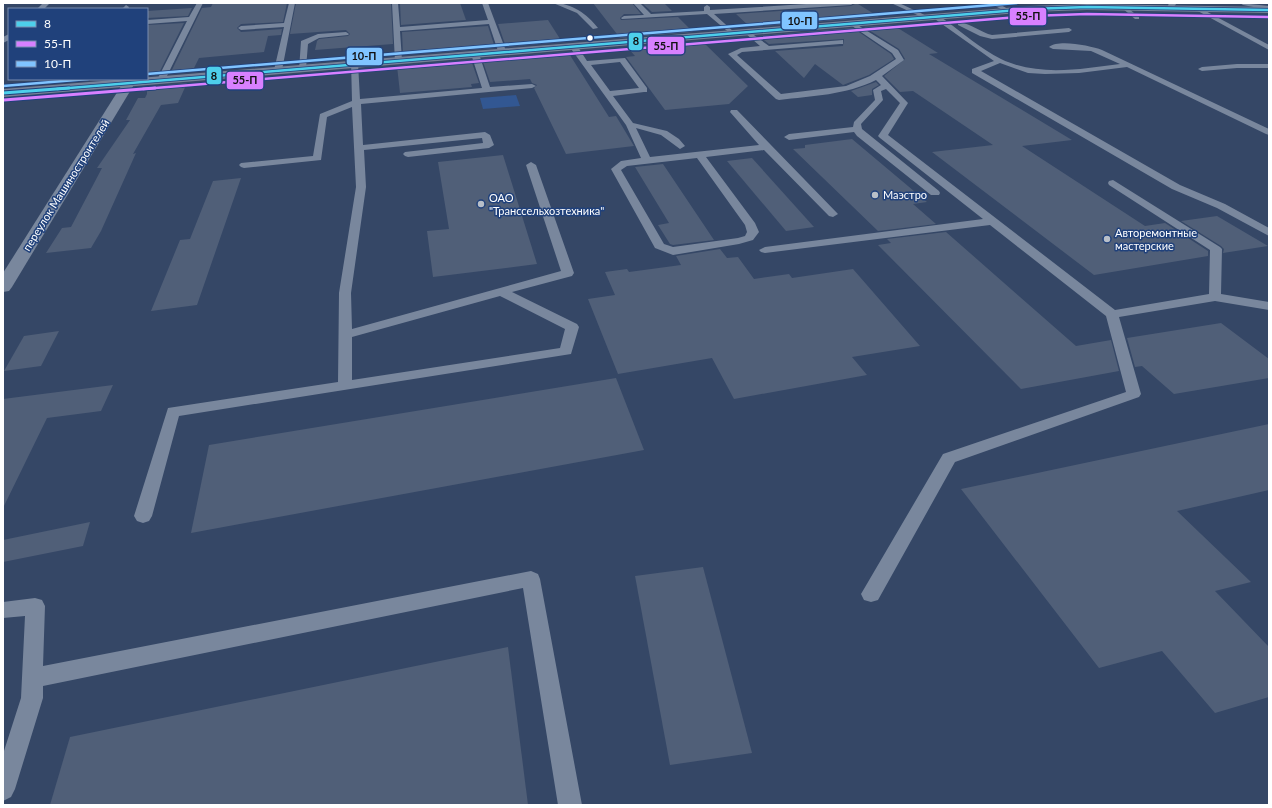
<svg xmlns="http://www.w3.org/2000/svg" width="1272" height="808" font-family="Lato,sans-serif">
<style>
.green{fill:#325792}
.building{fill:#505f78}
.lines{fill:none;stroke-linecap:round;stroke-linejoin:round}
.service{fill:#79879d;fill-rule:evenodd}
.minor{fill:#79879d;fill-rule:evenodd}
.secondary{fill:#768299;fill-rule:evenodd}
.bus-1-far1-casing{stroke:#20417b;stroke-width:4}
.bus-1-casing{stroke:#20417b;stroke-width:5}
.bus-2-far1-casing{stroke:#20417b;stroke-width:4}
.bus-2-casing{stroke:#20417b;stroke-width:5}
.bus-3-casing{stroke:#20417b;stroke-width:4}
.bus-1-far1{stroke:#4dcfeb;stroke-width:2.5}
.bus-1{stroke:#4dcfeb;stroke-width:3}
.bus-2-far1{stroke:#d880ff;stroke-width:2.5}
.bus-2{stroke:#d880ff;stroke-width:3}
.bus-3{stroke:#80c4ff;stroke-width:2.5}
.bus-dot{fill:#fff;stroke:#20417b;stroke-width:1.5}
.poi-dot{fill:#b8bfc9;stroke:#20417b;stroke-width:1.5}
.labels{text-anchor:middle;stroke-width:3;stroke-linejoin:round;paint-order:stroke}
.far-street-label{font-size:11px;fill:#fff;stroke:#20417b}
.far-poi-label{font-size:11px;fill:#fff;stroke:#20417b;text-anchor:start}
.line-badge{stroke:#20417b;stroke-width:1.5}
.pale-badge-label{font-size:11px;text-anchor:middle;font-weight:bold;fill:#111}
</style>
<rect width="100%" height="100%" fill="#354766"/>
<polygon class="green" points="516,95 520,106 483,109 480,98"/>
<g class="building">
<polygon points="213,3 287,3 283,22 241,24 237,28 241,32 282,29 281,35 268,36 264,52 199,58 192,72 170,74 202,8 211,7"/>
<polygon points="296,3 391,3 393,44 315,50 317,41 319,39 348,36 350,34 346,30 290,34"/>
<polygon points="400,3 460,3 466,20 401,25"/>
<polygon points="593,3 632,3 641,14 624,14 620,18 621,20 678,17 693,32 620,38"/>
<polygon points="642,3 664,3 672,11 652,12"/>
<polygon points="855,4 858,4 879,17 750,27 736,14 851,6"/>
<polygon points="192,8 188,16 147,18 147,11"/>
<polygon points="548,20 562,42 506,47 498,24"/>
<polygon points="184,23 158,75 147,76 147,25"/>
<polygon points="893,25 938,53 929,54 1072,140 1022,146 1145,226 1165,223 1208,251 1208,256 1094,275 932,152 993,145 913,91 900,92 884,76 905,59 899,49 864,27"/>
<polygon points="488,26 495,48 403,55 402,32"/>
<polygon points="853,28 891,54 894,59 869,75 843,85 815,64 804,78 775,51 843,46 844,39 769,44 759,36"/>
<polygon points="702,41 748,86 729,104 665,110 626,57 635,56 627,47"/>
<polygon points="568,52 609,117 616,116 634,146 566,154 534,88 537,85 532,83 530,79 490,82 482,59"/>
<polygon points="471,60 479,83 471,84 472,87 400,93 397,66"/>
<polygon points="876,82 879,85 872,89 872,95 858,97 851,91"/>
<polygon points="187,83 178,103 161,105 133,154 136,153 101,231 91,248 46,253 62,228 71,227 102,168 97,168 130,120 126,120 138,98 145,98 147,94 147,87"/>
<polygon points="852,139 927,202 913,204 936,224 878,231 793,149 805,148 805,145"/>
<polygon points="503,155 537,264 433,277 427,231 449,229 438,162"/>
<polygon points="752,158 814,227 786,231 727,161"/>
<polygon points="663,164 714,240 673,245 670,244 658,225 669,223 635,167"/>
<polygon points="241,178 197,305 151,311 180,240 190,239 213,181"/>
<polygon points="1217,216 1268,246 1223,253 1224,249 1221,246 1181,221"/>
<polygon points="946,232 1076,346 1111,340 1119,371 1021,389 878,245 891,243 887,239"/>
<polygon points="720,249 727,258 738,257 754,279 789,274 792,278 853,269 920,346 852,357 867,375 734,399 712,358 618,374 588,299 615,295 605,272 627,269 629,272 681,265 676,256"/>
<polygon points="1221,323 1269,359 1269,378 1174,394 1142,366 1135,367 1127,338"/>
<polygon points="59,331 41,366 4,371 24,336"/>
<polygon points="616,378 644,450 191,533 209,445"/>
<polygon points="113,385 101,411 47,418 3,508 3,399"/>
<polygon points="1269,424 1269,490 1177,511 1251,582 1215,591 1269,647 1269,697 1215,713 1162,651 1099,668 961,489"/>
<polygon points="90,522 83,546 3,562 3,540"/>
<polygon points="703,567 752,753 670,765 635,576"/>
<polygon points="508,647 528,805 50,805 70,737"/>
</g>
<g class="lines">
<g class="service">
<polygon points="43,3 50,3 44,9 37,9"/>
<polygon points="197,3 203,3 165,80 158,82 157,80 187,21 147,24 147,20 189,17"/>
<polygon points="289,3 295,3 282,70 278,72 274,70 284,27 241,30 238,28 241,26 284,23"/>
<polygon points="392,3 398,3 400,27 488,20 482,3 488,3 506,51 502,53 498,51 489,24 400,31 402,60 395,62"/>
<path d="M553,3C572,3 587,14 598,28L593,29L577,13Z"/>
<polygon points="633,3 640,3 651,14 704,11 704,7 707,5 710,7 710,10 822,3 854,3 851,5 714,14 734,32 735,33 732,35 707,14 622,19 621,18 624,16 644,15"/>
<polygon points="891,3 899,3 929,17 924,18"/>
<polygon points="989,3 997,3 1010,10 1005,11"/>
<polygon points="1177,3 1172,9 1167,8 1169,3"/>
<polygon points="1240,3 1269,6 1269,10 1243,5"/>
<polygon points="126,5 129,7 128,9 122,9"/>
<polygon points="1124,5 1139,17 1139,19 1135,19 1122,8 1121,7"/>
<polygon points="1196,8 1200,8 1269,45 1269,50 1196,10"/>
<path d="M932,15H936L945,20C963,33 981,49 1001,59C1038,77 1081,69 1120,64L1091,51L1053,49L1049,47C1059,39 1091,46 1102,50L1269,129V135L1266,134L1127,67L1079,73L1045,74L1028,73L1000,63L981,71L1180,185L1225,204L1269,228V236L1217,208L1172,189L972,73V69L994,61L932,17Z"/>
<path d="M851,21L898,50L904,60L882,76L908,103L888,135L1115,310L1209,294L1210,250L1109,185L1108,183L1109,181L1113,180L1220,247L1222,249L1221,294L1269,302V310L1215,301L1119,317L1141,394L1139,397L955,462L878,600L871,602L864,600L861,594L943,454L1126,392L1106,316L990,225L765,253L761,252L759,250L765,247L983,219L880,138L878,136L900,103L886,89L881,91L883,100L861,124L862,129L939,191L940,193L939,195H931L857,136L854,132L789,140L784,137L789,134L853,127L854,122L875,100L873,90L881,85L876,80C846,95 812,96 779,100L776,99L728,54L741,48L760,46L745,33V31L747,30L769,46L843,40V44H840L742,52L737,55L781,94L846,86L870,76L896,59L892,53L849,24L848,23Z"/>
<path d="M958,23C968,21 981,33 992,35L1069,28L1072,30L1069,32L992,39L980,36L958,25Z"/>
<polygon points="346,32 349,34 348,35 319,38 308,44 306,68 299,70 301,41 318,34"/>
<polygon points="9,34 9,40 3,43 3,37"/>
<path d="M570,44H576L587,61L625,58L647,88V92H644L613,96L633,123L667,131L679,139L685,146L680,149L661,135L636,128L650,157L759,145L730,112L731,110H737L838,214L833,217L829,216L764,150L706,157L755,223L759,232L753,240L739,244L673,255L655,248L611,169L621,161L641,158L626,125L569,46ZM620,62L639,88L610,91L591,65ZM697,158L745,225L747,232L745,236L738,238L673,247L664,244L621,170L627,166Z"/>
<path d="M472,52L479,54L490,87L532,84L536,86L532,88L361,104L363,145L485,132L490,135L494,145L489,148L408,157L405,156L403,154L405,152L483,143L482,138L364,150L366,187L351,293L352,329L561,271L526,165L531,162L536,165L574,273L572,276L512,292L577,324L579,327L571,354L179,416L152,516L149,521L143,523L137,521L134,516L168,408L338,382L339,293L356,187L352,107L327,117L321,160L244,168L241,167L239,165L241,163L313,156L320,114L352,101L351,61L358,63L360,99L482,88L471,54ZM500,296L565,329L560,348L352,380V337Z"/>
<polygon points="1237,64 1269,64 1269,68 1237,68 1202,71 1198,69 1202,67"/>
<polygon points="531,571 538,574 540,579 582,805 558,805 523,588 43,686 43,698 15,789 11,797 3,801 3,754 21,698 25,616 3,618 3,602 35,598 42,600 45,606 43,666"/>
</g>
<polygon class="minor" points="129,79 135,83 12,287 9,291 3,292 3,273 123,83"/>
<polygon class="secondary" points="1087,4 1269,7 1269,13 1087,10 1030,12 3,97 3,89 1030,6"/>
<g class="bus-1-far1-casing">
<polyline id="bus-1-far1" points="57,89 1030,9 1087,7 1269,10"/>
</g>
<g class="bus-1-casing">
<polyline id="bus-1" points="3,93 69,88"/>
</g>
<g class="bus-2-far1-casing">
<polyline id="bus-2-far1" points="143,89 1030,16 1087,14 1269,17"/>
</g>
<g class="bus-2-casing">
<polyline id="bus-2" points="4,100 155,88"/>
</g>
<g class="bus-3-casing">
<g id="bus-3">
<polyline points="147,74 1017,3"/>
<polyline points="3,86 88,79"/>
</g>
</g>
<use href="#bus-1-far1" class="bus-1-far1"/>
<use href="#bus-1" class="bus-1"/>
<use href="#bus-2-far1" class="bus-2-far1"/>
<use href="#bus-2" class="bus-2"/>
<use href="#bus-3" class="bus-3"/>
</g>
<circle class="bus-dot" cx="590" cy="38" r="3.5"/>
<g class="poi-dot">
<circle cx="875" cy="195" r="4"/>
<circle cx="481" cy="204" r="4"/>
<circle cx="1107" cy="239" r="4"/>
</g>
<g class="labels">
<g class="far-street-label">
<text transform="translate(66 185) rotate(-58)" y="4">переулок Машиностроителей</text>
</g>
<g class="far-poi-label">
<text x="883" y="199">Маэстро</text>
<text x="489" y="202">ОАО<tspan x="489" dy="13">"Транссельхозтехника"</tspan></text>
<text x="1115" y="237">Авторемонтные<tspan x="1115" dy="13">мастерские</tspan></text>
</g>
</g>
<g class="line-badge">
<rect x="1009" y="7" width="38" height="19" rx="4" fill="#d880ff"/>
<rect x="781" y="11" width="37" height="19" rx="4" fill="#80c4ff"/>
<rect x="628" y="32" width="15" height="19" rx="4" fill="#4dcfeb"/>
<rect x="647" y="36" width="38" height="19" rx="4" fill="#d880ff"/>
<rect x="346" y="47" width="37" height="19" rx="4" fill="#80c4ff"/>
<rect x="206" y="66" width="16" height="19" rx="4" fill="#4dcfeb"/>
<rect x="226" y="71" width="38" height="19" rx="4" fill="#d880ff"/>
</g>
<g class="pale-badge-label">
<text x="1028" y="20">55-П</text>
<text x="800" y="25">10-П</text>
<text x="636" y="45">8</text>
<text x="666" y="50">55-П</text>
<text x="364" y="60">10-П</text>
<text x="214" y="80">8</text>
<text x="245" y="84">55-П</text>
</g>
<rect width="1272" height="808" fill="none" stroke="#ffffff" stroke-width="8"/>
<rect x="8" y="8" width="140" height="72" fill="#20417b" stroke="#798db0"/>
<rect x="16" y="21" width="20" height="6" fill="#4dcfeb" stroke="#798db0"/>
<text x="44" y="28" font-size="12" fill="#ffffff">8</text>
<rect x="16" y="41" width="20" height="6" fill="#d880ff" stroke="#798db0"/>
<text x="44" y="48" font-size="12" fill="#ffffff">55-П</text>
<rect x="16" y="61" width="20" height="6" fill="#80c4ff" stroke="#798db0"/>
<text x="44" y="68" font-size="12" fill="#ffffff">10-П</text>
</svg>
